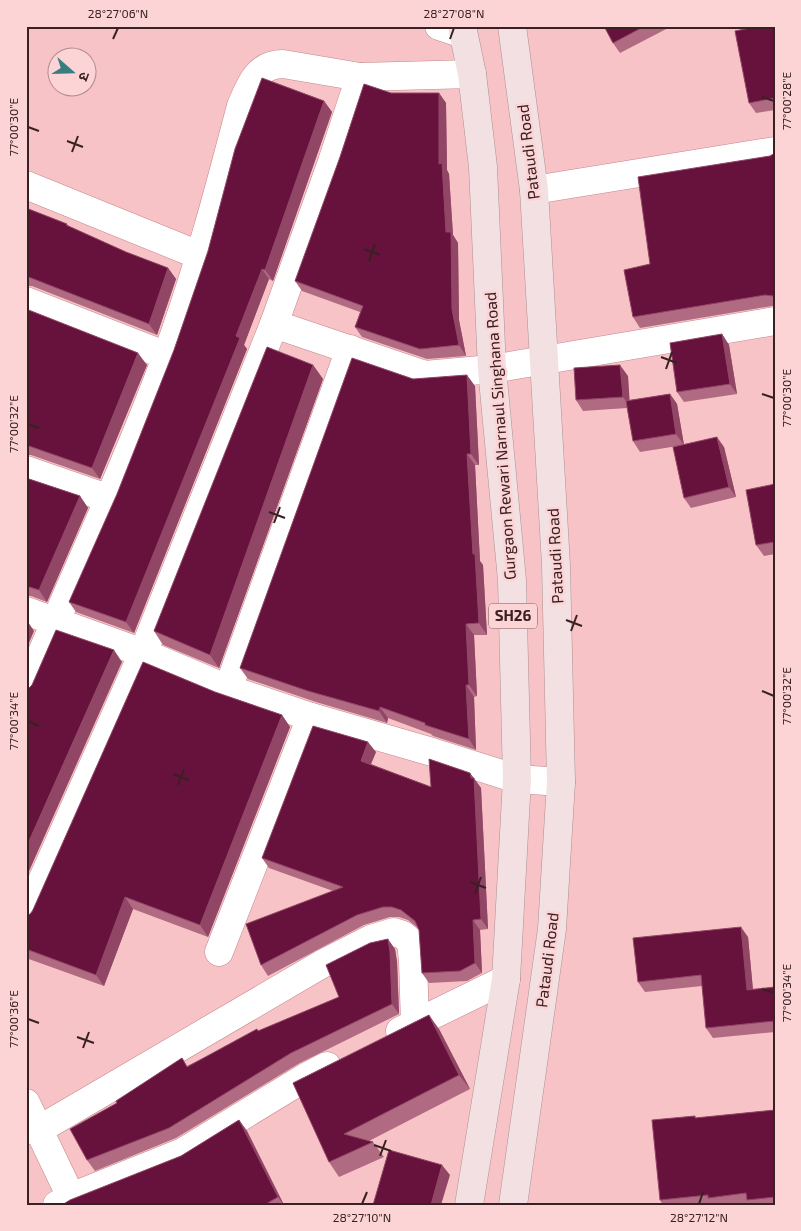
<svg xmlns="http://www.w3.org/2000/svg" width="801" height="1231" font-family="'Exo 2','Noto Sans Devanagari',sans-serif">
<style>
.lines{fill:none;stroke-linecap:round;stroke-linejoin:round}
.minor-casing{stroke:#c4868a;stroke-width:29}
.primary-casing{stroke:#ad9092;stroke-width:29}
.minor{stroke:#fff;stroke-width:28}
.primary{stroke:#f3e0e2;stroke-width:28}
.wall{fill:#b06a82}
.shaded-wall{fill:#924666}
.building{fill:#67113d;stroke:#924666}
.ticks{fill:none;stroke:#392022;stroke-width:2}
.labels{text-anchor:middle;stroke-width:5;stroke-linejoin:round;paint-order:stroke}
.shield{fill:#fdd4d6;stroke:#745658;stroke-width:1}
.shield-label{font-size:15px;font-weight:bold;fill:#392022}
.street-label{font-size:16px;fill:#392022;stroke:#fdd4d6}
.neatline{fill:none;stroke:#392022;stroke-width:2}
.ticks-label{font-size:12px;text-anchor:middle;fill:#392022}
</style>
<rect width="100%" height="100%" fill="#f8c3c6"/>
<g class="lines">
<g class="minor-casing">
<g id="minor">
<polyline points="439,26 463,34"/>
<polyline points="26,185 201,256"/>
<polyline points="534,190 775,151"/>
<polyline points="26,301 167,356"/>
<polyline points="274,324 425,375 492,369 775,321"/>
<polyline points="26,470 110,499"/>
<polyline points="26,611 143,653 228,689 311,717 432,752 517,779 561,782"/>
<polyline points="228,689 350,349"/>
<path d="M26,690C73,578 125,469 167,355C197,273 219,190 241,106C250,85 257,64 283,64L360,77"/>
<polyline points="26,917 143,653 274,324 332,162 360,77 472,74"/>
<polyline points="219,952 311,717"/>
<polyline points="400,1031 506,979"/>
<polyline points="26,1103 71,1197"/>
<polyline points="26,1130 40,1129 322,964 371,939 394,932 403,935 411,942 413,961 415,1024"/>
<polyline points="57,1205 71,1197 183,1152 306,1077 327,1066"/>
</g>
</g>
<g class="primary-casing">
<g id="primary">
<polyline points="462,26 472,74 483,167 492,369 512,580 517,779 506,979 469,1205"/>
<polyline points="512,26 534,190 556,565 561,782 552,929 513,1205"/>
</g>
</g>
<use href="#minor" class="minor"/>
<use href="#primary" class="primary"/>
</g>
<g class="wall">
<polygon points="604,26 672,26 620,53 613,43"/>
<polygon points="775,26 775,110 756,113 749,103"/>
<polygon points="391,93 439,93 446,103 447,170 449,174 453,235 458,243 459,320 466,356 427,359 362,337 355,327 360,312 302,291 295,281"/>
<polygon points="324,101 332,112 273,281 269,279 244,345 247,349 134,633 76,612 69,602"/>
<polygon points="775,153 775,306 772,306 640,328 633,317 650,264 770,156"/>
<polygon points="26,208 67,224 69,226 126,252 168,268 176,279 157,335 32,286 26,286"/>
<polygon points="26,309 147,365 100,479 31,455 26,455"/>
<polygon points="722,334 729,345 737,394 684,402 677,392"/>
<polygon points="313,365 323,379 219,668 163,645 154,631"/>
<polygon points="628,376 629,400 670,394 677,404 684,445 640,452 633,441 627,408 583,411 576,400"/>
<polygon points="413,379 475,386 479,465 475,465 480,561 483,565 487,635 474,635 477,696 474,697 476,750 433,736 431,734 388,718 387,723 316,702 248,679 240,668"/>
<polygon points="724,447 736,497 691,508 684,498"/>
<polygon points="26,478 80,496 88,508 47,602 31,596 26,596"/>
<polygon points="775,484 775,554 764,556 756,545"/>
<polygon points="215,692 282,715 290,727 208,937 133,909 104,986 26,958 26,918"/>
<polygon points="376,752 371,764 431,787 470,773 481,788 488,929 480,930 482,973 467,981 429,983 422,973 419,930 418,928 408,920 399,917 390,917 364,925 268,976 261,965 333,891 269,868 262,858"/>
<polygon points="748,937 753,990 775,987 775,1032 713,1038 706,1028 702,986 645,992 638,982"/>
<polygon points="395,949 397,962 399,1014 298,1064 176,1138 95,1171 87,1160 117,1103 182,1058 187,1066 258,1031 339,997"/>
<polygon points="439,1029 470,1089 369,1141 373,1142 384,1157 339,1177 329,1162 293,1083"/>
<polygon points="775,1110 775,1205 751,1205 750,1204 743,1205 663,1205 660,1200 695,1116 696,1118"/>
<polygon points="239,1120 247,1131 284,1205 62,1205 181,1156"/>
</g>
<g class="shaded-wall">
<polygon points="439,93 446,103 447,170 449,174 453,235 458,243 459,320 466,356 459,345 452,309 439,164"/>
<polygon points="324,101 332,112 273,281 265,270"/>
<polygon points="168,268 176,279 157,335 149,324"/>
<polygon points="262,269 269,279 244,345 247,349 134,633 126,622"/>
<polygon points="722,334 729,345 737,394 730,384"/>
<polygon points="138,353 147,365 100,479 92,468"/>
<polygon points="313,365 323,379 219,668 210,655"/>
<polygon points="620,365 628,376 630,407 623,397"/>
<polygon points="467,375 475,386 479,465 471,454"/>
<polygon points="670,394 677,404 684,445 676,434"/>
<polygon points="717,437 724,447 736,497 729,487"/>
<polygon points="467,454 475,465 480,561 483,565 487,635 479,623 473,554"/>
<polygon points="80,496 88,508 47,602 39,590"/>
<polygon points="26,619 34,631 26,650"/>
<polygon points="466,624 474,635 477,696 469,685"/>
<polygon points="114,650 122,662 26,878 26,848"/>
<polygon points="466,685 474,697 476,750 469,739"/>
<polygon points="380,707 388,718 387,723 379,711"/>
<polygon points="282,715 290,727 208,937 200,925"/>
<polygon points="368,742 376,752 368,771 361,761"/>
<polygon points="470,773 481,788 488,929 481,919"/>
<polygon points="125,897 133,909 104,986 96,975"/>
<polygon points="473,920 480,930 482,973 475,963"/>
<polygon points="741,927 748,937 754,1001 747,990"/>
<polygon points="388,939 395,949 397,962 399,1014 392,1004"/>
<polygon points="429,1015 439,1029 470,1089 459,1075"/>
<polygon points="239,1120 247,1131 284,1205 278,1197"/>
<polygon points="442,1165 450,1175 441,1205 431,1205"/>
</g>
<g class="building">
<polygon points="604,26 645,26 613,43"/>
<polygon points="760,26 775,26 775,98 749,103 735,31"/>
<polygon points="262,78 324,101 265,270 262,269 236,336 240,338 126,622 69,602 117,494 174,350 208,251 235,149"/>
<polygon points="364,84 391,93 439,93 439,164 442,163 446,232 451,232 452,309 459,345 420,349 355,327 363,306 295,281 340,157"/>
<polygon points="775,153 775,297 773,296 765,295 633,317 624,270 650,264 638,177 770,156"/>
<polygon points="26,208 67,224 66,225 126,252 168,268 149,324 26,276"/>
<polygon points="26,309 138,353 92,468 26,445"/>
<polygon points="722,334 730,384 677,392 670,343"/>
<polygon points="267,347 313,365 210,655 154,631"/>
<polygon points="352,358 413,379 467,375 471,454 467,454 473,554 475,554 479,623 466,624 469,685 466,685 469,739 425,725 425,723 380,707 379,711 308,691 240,668"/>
<polygon points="620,365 623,397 576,400 574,368"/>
<polygon points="670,394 676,434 633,441 626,401"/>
<polygon points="717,437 729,487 684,498 673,447"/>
<polygon points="26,478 80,496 39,590 26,586"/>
<polygon points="775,484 775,542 756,545 746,490"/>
<polygon points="56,630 114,650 26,848 26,691 32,685"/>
<polygon points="143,662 215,692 282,715 200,925 125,897 96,975 26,949 26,918 32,912"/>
<polygon points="313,726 368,742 361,761 431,787 429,759 470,773 471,778 474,778 481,919 473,920 475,963 460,971 422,973 419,930 415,921 401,910 392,907 383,907 357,915 261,965 246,924 343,887 262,858"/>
<polygon points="741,927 747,990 775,987 775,1021 706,1028 701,975 638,982 633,938"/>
<polygon points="388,939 390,952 392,1004 291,1053 169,1128 87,1160 70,1129 117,1103 116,1101 182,1058 187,1067 257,1029 258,1031 339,997 326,965 370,943"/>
<polygon points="429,1015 459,1075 344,1134 373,1142 329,1162 293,1083"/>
<polygon points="775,1110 775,1197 747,1200 746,1193 708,1198 708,1195 660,1200 652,1120 695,1116 695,1118"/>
<polygon points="239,1120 278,1197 264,1205 62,1205 70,1200 181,1156"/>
<polygon points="389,1150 442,1165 431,1205 373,1205"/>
</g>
<path class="ticks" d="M113,39L118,28M450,39L454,28M762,97L774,101M28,127L39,131M67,141L83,147M72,152L78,136M364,249L380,255M369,261L375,244M661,357L677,363M666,369L672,352M762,394L774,398M28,424L39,428M269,512L285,518M274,523L280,507M566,620L582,626M571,631L577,615M762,691L774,696M28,721L39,726M173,774L189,780M178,785L184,769M470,882L486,888M475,894L481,877M762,989L774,993M28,1019L39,1023M77,1037L94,1043M83,1048L89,1032M374,1145L391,1151M380,1156L386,1140M362,1204L367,1192M699,1204L703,1192"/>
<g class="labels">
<rect class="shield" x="489" y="603.5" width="48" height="25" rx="4"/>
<g class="shield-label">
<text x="513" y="621">SH26</text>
</g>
<g class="street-label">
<text transform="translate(528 152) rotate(-97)" y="6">Pataudi Road</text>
<text transform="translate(500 436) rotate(-94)" y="6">Gurgaon Rewari Narnaul Singhana Road</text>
<text transform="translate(555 556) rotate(-93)" y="6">Pataudi Road</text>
<text transform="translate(547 960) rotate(-83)" y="6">Pataudi Road</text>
</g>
</g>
<rect width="801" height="1231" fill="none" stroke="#fdd4d6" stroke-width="55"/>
<g transform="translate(72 72) rotate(110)"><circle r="24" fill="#fdd4d6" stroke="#af8c8e"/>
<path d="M0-4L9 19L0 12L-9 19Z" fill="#377f7f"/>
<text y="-8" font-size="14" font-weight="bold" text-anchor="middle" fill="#392022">उ</text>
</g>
<rect x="28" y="28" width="746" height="1176" class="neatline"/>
<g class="ticks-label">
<text x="118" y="18">28°27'06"N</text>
<text x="454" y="18">28°27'08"N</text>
<text transform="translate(787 101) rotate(-90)" y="4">77°00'28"E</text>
<text transform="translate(14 127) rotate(-90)" y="4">77°00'30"E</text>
<text transform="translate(787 398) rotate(-90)" y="4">77°00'30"E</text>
<text transform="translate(14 424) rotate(-90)" y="4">77°00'32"E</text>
<text transform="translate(787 696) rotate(-90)" y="4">77°00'32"E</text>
<text transform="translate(14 721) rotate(-90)" y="4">77°00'34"E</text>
<text transform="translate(787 993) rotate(-90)" y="4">77°00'34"E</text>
<text transform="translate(14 1019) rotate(-90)" y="4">77°00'36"E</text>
<text x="362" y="1222">28°27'10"N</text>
<text x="699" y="1222">28°27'12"N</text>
</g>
</svg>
